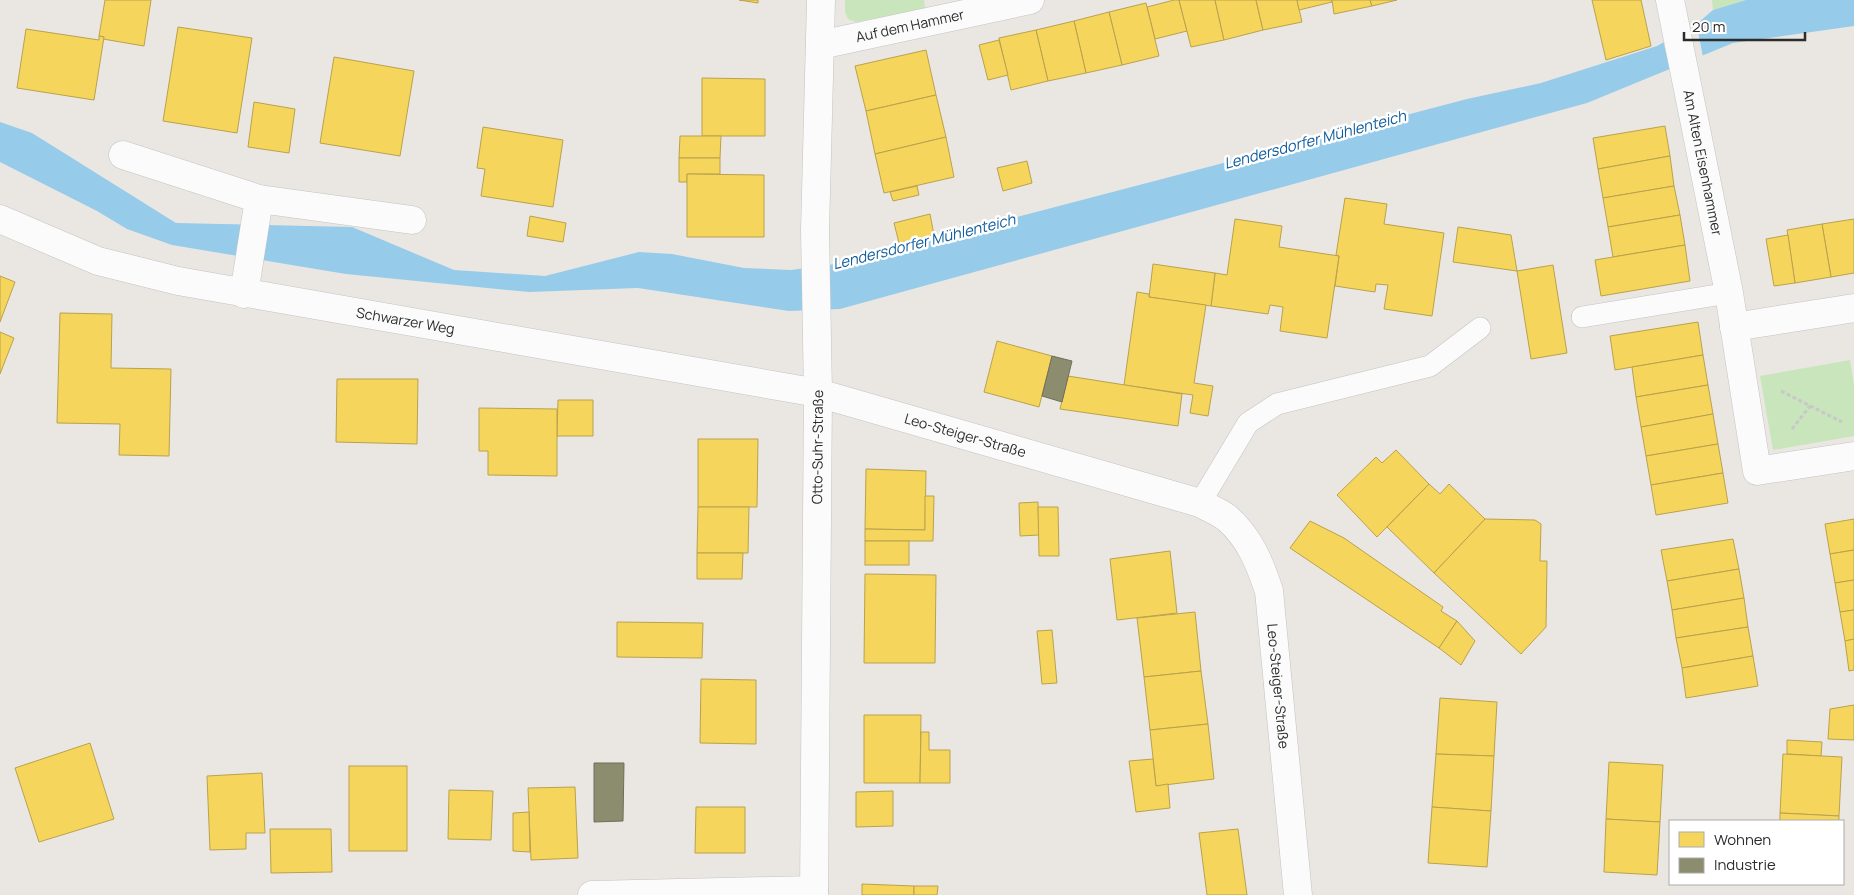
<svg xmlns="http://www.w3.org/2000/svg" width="1854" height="895" font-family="Manrope,sans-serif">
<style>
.green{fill:#c8e5bb}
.water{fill:#96cbea}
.pier{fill:#eae7e2}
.homes{fill:#f6d55c;stroke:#b9a24e}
.industry{fill:#8c8c6e;stroke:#6f6f5a}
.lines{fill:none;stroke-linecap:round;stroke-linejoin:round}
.lane-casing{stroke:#c3c3c3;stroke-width:22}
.street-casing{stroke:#c3c3c3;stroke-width:29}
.path{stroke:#c8c8c7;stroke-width:3;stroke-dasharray:4 2.5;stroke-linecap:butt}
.lane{stroke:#fcfbfb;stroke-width:21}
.street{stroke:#fcfbfb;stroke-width:28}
.labels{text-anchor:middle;stroke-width:5;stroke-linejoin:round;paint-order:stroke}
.street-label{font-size:14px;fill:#2c2c2c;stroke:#fff}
.water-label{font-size:15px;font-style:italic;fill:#0e5c9d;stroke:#fff}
</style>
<rect width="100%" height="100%" fill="#eae7e2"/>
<g class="green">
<polygon points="845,0 924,0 925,9 856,22 848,19 845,11"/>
<polygon points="1712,0 1746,0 1713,10"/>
<polygon points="1850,360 1854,385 1854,436 1773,450 1760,376"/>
</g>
<polygon class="water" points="1746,0 1854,0 1854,26 1733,43 1587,103 840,309 789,311 638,288 529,292 346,274 172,245 127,229 97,211 0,162 0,122 32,133 176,223 352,227 454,270 545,276 639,252 672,254 744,268 791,270 842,263 1467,99 1541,83 1657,46 1699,22 1713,10"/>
<polygon class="pier" points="1696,21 1703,57 1670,71 1663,40"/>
<g class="homes">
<polygon points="105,0 151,0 144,46 103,39 104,37 99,36"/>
<polygon points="739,0 758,0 758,3"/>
<polygon points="1174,0 1179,0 1187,31 1155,39 1147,7"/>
<polygon points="1179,0 1215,0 1224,40 1191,47"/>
<polygon points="1215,0 1256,0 1263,30 1224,40"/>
<polygon points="1256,0 1297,0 1302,22 1263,30"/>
<polygon points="1297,0 1332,0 1332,2 1299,10"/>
<polygon points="1332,0 1370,0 1372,6 1334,14"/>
<polygon points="1370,0 1397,0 1372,6"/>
<polygon points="1592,0 1641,0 1651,46 1606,60"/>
<polygon points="1146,3 1159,56 1122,65 1109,12"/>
<polygon points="1109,12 1122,65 1086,73 1074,21"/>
<polygon points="1074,21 1086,73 1048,81 1036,30"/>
<polygon points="178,27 252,38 237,133 163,121"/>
<polygon points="26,29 99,40 99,36 104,37 94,100 17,88"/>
<polygon points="1036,30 1048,81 1011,90 999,38"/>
<polygon points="999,40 1008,75 988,80 979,45"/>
<polygon points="926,50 936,95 866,111 855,66"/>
<polygon points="334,57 414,71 400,156 320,143"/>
<polygon points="702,78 765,79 765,136 702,136"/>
<polygon points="936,95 946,137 875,154 866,111"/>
<polygon points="254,102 295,109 289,153 248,147"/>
<polygon points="1665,126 1670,156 1598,169 1593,138"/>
<polygon points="483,127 563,140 553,207 481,196 485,169 477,168"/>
<polygon points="680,136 721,136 720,158 679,158"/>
<polygon points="946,137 954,177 884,193 875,154"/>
<polygon points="1670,156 1674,186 1603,198 1598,169"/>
<polygon points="679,158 720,158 720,174 687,174 687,182 679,182"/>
<polygon points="1027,161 1032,183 1003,191 997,168"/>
<polygon points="687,174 764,175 764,237 687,237"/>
<polygon points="917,186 919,195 893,201 890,192"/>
<polygon points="1674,186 1680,215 1608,227 1603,198"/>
<polygon points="1345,198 1387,204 1384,224 1444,233 1432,316 1384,309 1388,285 1376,284 1375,292 1335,286 1339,256 1336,255"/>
<polygon points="930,214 934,235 899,243 894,223"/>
<polygon points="1680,215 1685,245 1613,257 1608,227"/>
<polygon points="530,216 566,223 563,242 527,236"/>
<polygon points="1235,219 1282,226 1279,247 1339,256 1327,338 1280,331 1283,307 1270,305 1268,314 1211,306 1215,273 1227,275"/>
<polygon points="1854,219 1854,273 1831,277 1822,224"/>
<polygon points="1822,224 1831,277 1795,283 1787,230"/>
<polygon points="1458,227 1511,235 1517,271 1453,262"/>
<polygon points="1788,235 1795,283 1774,286 1766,239"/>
<polygon points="1685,245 1690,281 1601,296 1595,260"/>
<polygon points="1153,264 1215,273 1211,306 1149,297"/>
<polygon points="1553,265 1567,353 1531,359 1517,271"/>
<polygon points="0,276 15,282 0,322"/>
<polygon points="1137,292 1149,294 1149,297 1206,305 1194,383 1213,386 1208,416 1190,413 1193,395 1124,385"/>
<polygon points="60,313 112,314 111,368 171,369 169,456 119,455 120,424 57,423"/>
<polygon points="1698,322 1703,355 1615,370 1610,336"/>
<polygon points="0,332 14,338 0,374"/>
<polygon points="997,341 1052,356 1039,407 984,392"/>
<polygon points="1703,355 1708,385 1636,397 1632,367"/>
<polygon points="1068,376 1182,394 1178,426 1060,409"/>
<polygon points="337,379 418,379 417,444 336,442"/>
<polygon points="1708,385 1713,414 1641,427 1636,397"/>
<polygon points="558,400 593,400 593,436 557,436"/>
<polygon points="479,408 557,409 557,476 488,475 488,451 479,451"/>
<polygon points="1713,414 1718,444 1646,456 1641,427"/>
<polygon points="698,439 758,439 757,507 698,507"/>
<polygon points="1718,444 1723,473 1651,485 1646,456"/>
<polygon points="1396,450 1429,484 1377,537 1337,495 1376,457 1382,463"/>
<polygon points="866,469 926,471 925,530 865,529"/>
<polygon points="1723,473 1728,503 1656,515 1651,485"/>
<polygon points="1429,484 1440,494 1449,484 1485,519 1434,573 1387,527"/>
<polygon points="925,496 934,496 933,541 865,541 865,529 925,530"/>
<polygon points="1038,502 1039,535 1020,536 1019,503"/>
<polygon points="698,507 749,507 748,553 697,553"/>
<polygon points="1038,507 1058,507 1059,556 1039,556"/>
<polygon points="1485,519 1535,520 1541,524 1540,561 1547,561 1546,627 1521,654 1434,573"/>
<polygon points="1854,519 1854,550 1830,554 1825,524"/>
<polygon points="1310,521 1344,538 1443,607 1441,611 1457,621 1439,648 1290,548"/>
<polygon points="1733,539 1739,569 1667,581 1661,550"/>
<rect x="865" y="541" width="44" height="24"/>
<polygon points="1854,550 1854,580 1835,583 1830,554"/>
<polygon points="1170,551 1177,613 1117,620 1110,559"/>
<polygon points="697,553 743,553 742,579 697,579"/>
<polygon points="1739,569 1744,598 1672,610 1667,581"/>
<polygon points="865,574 936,575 935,663 864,663"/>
<polygon points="1854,580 1854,610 1840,612 1835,583"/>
<polygon points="1744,598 1748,627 1676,638 1672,610"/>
<polygon points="1854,610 1854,639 1845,641 1840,612"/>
<polygon points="1195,612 1201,671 1144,677 1137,618"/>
<polygon points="1457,621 1475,641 1461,665 1439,648"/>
<polygon points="617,622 703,623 702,658 617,657"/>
<polygon points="1748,627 1753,656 1682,668 1676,638"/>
<polygon points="1052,630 1057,683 1042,684 1037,631"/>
<polygon points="1854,639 1854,670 1849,671 1845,641"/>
<polygon points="1753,656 1758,686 1686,698 1682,668"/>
<polygon points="1201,671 1208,724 1150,730 1144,677"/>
<polygon points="701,679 756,680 756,744 700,743"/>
<polygon points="1440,698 1497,702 1494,756 1436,754"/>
<polygon points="1854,705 1854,740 1828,739 1830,709"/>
<polygon points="864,715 921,715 920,783 864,783"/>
<polygon points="1208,724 1214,779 1156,786 1150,730"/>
<polygon points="921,732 929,732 929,750 950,750 950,783 920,783"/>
<polygon points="1787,740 1822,742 1821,756 1787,754"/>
<polygon points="90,743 114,819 39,842 15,768"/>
<polygon points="1436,754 1494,756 1491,811 1432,807"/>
<polygon points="1783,754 1842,757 1839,816 1780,813"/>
<polygon points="1153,759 1156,786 1168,784 1170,808 1136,812 1129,761"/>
<polygon points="1609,762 1663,765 1660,822 1606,819"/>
<rect x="349" y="766" width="58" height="85"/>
<polygon points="262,773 265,833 246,833 246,849 210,850 207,776"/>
<polygon points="575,787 578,858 531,860 528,788"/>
<polygon points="449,790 493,791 491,840 448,839"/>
<polygon points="893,791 893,826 856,827 856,792"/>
<polygon points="696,807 745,807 745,853 695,853"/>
<polygon points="1432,807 1491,811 1487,867 1428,863"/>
<polygon points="529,812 530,852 513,851 513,813"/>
<polygon points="1780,813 1839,816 1839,821 1780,821"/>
<polygon points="1606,819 1660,822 1657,875 1604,872"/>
<polygon points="270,829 331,829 332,872 271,873"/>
<polygon points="1238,829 1247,895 1207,895 1199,833"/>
<polygon points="862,884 914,886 914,895 862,895"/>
<polygon points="914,886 938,886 937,895 914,895"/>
</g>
<g class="industry">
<polygon points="1052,356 1072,361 1062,402 1042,396"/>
<polygon points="594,763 624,763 623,821 594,822"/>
</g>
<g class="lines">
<g class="lane-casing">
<g id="lane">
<polyline points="1582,317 1729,293"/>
<polyline points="1200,503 1248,423 1277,404 1430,366 1480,328"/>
</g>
</g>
<g class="street-casing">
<g id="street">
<path id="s1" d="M1670,0L1729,293L1757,471L1854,456"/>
<path id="s2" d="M820,45L1030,0"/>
<polyline points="123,155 259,199 412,220"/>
<path id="s3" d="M0,219L98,261L178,281L818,393L1200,503C1209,508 1219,512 1227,518C1250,538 1260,564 1269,591L1298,895"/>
<polyline points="244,294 259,199"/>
<polyline points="1734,327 1854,308"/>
<polyline points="592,895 814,890"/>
<path id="s4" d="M814,895L818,393L815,231L821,0"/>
</g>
</g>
<g class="path">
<polyline points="1781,391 1842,422"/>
<polyline points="1792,429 1810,406"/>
</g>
<use href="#lane" class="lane"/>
<use href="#street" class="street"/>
</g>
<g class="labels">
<g class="street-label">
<text dy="5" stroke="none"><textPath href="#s2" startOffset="92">Auf dem Hammer</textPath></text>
<text dy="5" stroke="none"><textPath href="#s1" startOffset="166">Am Alten Eisenhammer</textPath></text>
<text dy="5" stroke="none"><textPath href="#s3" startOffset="420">Schwarzer Weg</textPath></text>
<text dy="5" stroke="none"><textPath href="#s3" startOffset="992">Leo-Steiger-Straße</textPath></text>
<text dy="5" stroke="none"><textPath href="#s4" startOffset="448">Otto-Suhr-Straße</textPath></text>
<text dy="5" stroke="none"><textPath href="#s3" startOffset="1448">Leo-Steiger-Straße</textPath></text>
</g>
<g class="water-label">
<text transform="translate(1315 140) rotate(-15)" y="5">Lendersdorfer Mühlenteich</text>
<text transform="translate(924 242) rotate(-14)" y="5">Lendersdorfer Mühlenteich</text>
</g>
</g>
<rect x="1669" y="820" width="175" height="65" fill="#ffffff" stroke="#ababab"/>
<rect x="1679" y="832" width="25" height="15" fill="#f6d55c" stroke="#ababab"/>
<text x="1714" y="845" font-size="15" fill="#2c2c2c">Wohnen</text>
<rect x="1679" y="858" width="25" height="15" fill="#8c8c6e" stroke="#ababab"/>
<text x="1714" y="870" font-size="15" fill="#2c2c2c">Industrie</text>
<path d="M1684 32v8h121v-8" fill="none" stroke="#2c2c2c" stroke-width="2.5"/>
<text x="1692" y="32" font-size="15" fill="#2c2c2c" stroke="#ffffff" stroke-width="4" paint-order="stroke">20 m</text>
</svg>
